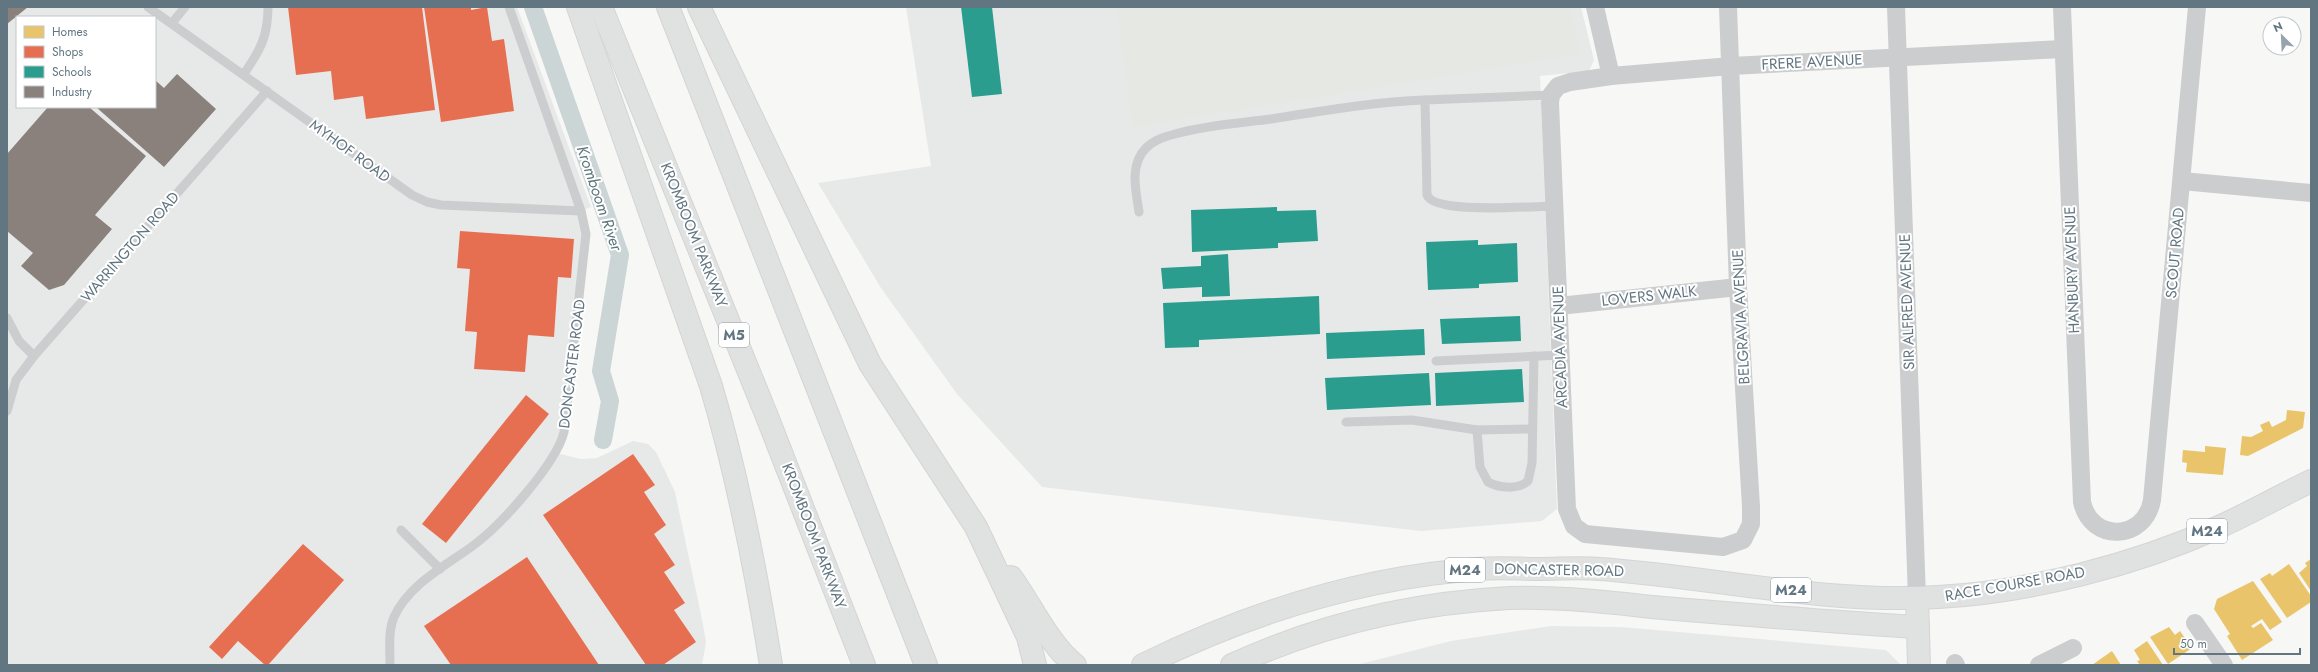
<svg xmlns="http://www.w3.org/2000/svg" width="2318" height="672" font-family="Jost,sans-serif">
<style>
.built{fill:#e7e9e8;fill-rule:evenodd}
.green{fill:#e6e9e3}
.homes{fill:#e9c46a}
.shops{fill:#e76f51}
.schools{fill:#2a9d8f}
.industry{fill:#8a817c}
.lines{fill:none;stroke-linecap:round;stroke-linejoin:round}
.canal{stroke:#cbd5d6;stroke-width:18}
.secondary-casing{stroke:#d4d5d6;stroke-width:24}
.primary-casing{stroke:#d4d5d6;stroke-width:24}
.highway-casing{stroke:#d4d4d4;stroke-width:24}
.lane{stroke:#cccdce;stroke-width:9}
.street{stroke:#cccdce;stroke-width:18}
.secondary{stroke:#e0e1e1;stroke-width:22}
.primary{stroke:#e0e1e1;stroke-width:22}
.highway{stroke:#e0e1e1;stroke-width:22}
.labels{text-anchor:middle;stroke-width:4;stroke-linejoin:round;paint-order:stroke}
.shield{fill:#fff;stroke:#919fa8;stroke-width:1}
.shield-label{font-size:14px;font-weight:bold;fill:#627682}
.street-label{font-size:15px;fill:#627682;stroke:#fff}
.water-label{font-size:16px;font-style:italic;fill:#5d767c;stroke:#fff}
</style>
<rect width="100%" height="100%" fill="#f7f7f6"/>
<g class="built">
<path d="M7,7H517L591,207L581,211L586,234L578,320L556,453L581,459L597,458L633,441L648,444L656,452L675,492L702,619L706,642L702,665H7ZM17,17H155V107H17Z"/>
<polygon points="906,7 1581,7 1594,60 1589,71 1540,76 1557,509 1542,521 1421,531 1042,487 957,394 881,288 818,183 931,166"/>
<polygon points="1551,626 1621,627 1886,650 1901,665 1356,665 1451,641"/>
</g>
<polygon class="green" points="1116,7 1570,7 1582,54 1132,128"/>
<g class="homes">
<polygon points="2287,410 2305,412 2303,428 2248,456 2240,455 2242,436 2251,437 2263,431 2260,425 2269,421 2272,427 2286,420"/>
<polygon points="2205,446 2226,448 2223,475 2186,472 2187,463 2182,462 2183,450 2205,452"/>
<polygon points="2311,559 2311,591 2299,573 2307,566 2305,563"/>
<polygon points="2289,564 2311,596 2311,602 2287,618 2260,579 2270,573 2272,576"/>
<polygon points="2253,581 2282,622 2270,630 2262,619 2251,626 2253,628 2261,623 2273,640 2242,660 2227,636 2230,634 2214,609 2217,599"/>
<polygon points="2169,627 2175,635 2180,631 2192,648 2168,664 2150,637"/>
<polygon points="2147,641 2163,665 2140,665 2137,661 2140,660 2134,650"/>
<polygon points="2112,651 2121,665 2092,665"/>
</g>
<g class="shops">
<polygon points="288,7 422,7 435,110 366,119 363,96 334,100 331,71 296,75"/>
<polygon points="424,7 471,7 471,10 487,7 492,41 504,39 514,111 441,122"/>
<polygon points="460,231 574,239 571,278 558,277 554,337 528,335 525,372 474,369 477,332 465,331 470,269 457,268"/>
<polygon points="526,395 549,414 446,543 422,524"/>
<polygon points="633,454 655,485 644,492 666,525 654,534 675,565 664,572 685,603 674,610 696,642 663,665 646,665 543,515"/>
<polygon points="303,544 344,580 268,665 265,665 238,641 222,659 209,647"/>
<polygon points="527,557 599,665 451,665 424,626"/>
</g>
<g class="schools">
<polygon points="961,7 992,7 1002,94 972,97"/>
<polygon points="1277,207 1277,211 1316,210 1318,241 1278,243 1278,248 1192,252 1191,210"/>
<polygon points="1478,240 1478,245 1517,243 1518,282 1479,284 1479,288 1428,290 1426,242"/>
<polygon points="1228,254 1230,296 1202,297 1202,287 1163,289 1161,268 1201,266 1201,256"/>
<polygon points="1319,296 1320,334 1199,340 1199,347 1165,348 1163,303"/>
<polygon points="1520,316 1521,341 1442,344 1440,319"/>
<polygon points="1424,329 1425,355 1327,359 1326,333"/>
<polygon points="1522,369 1524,402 1436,406 1435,373"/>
<polygon points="1429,373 1431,405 1327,410 1325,378"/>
</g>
<g class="industry">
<polygon points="7,7 28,7 7,24"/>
<polygon points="177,74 216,109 164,167 96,107 155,107 155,80 164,88"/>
<polygon points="48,107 89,107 146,156 95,215 112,229 64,285 49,290 21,266 33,253 7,231 7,154"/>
</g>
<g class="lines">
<polyline class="canal" points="533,7 620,255 601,371 610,401 603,440"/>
<g class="secondary-casing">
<polyline id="secondary" points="1917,598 1919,665"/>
</g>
<g class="primary-casing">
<g id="primary">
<path d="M1143,665C1249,613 1360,577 1479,569C1499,567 1519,569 1539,569C1559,569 1580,567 1600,569C1712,577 1825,604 1938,597C2030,592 2135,565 2219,527C2250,513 2280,496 2311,481"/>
<path d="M1232,665C1319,625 1414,603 1509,598C1560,596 1612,603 1663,608C1748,615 1833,622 1918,627"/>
</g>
</g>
<g class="highway-casing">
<g id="highway">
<path d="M578,7L711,386C738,477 756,571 771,665"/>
<polyline points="601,7 768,419 864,665"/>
<polyline points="668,7 926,665"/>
<polyline points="699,7 870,364 976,527 1028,637 1035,665"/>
<path d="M1011,577C1030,603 1050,646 1075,665"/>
</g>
</g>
<g class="lane">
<polyline points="148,7 412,195 427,202 441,205 581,211"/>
<polyline points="172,23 185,7"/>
<path d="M244,74C260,50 268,37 268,7"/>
<path d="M1551,95L1425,100L1427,195C1435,215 1534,206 1554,206"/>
<path d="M1139,212C1136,191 1129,165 1146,148C1154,140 1164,137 1175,134C1206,125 1240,123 1271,119C1322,111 1373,102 1425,100"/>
<polyline points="7,318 19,341 34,356"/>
<polyline points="1436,361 1561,355"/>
<polyline points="7,411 16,380 34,356 267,91"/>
<polyline points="1346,422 1412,420 1477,430 1532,429"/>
<path d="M1477,430L1480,467L1488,482C1499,488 1518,490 1528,481L1532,463L1534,356"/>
<polyline points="401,530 440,569"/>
<path d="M390,665C390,650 388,631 394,617C409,584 447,565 474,545C501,525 556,464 564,432L586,234L581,211L509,7"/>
</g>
<g class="street">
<polyline points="1595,7 1611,76"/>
<polyline points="1728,7 1738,287 1751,507 1751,524 1743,540 1723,547 1585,534 1574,526 1567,509 1550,103 1551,95 1558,86 1570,82 1611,76 1731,66 2063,49"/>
<polyline points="1896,7 1917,598"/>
<path d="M2062,7L2082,502C2091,543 2145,541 2152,500L2197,7"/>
<polyline points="2182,181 2311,193"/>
<polyline points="1559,306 1738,287"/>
<polyline points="2195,623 2224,665"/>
<polyline points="1955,663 1956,665"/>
<polyline points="2039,665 2073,648"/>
</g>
<use href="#secondary" class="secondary"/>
<use href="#primary" class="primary"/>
<use href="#highway" class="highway"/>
</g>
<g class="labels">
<g class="shield">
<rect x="719" y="323" width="30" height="24" rx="3"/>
<rect x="2187" y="519" width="40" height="24" rx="3"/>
<rect x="1445" y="558" width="40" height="24" rx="3"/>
<rect x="1771" y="578" width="40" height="24" rx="3"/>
</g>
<g class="shield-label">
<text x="734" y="340">M5</text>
<text x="2207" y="536">M24</text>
<text x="1465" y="575">M24</text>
<text x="1791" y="595">M24</text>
</g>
<g class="street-label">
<text transform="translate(1812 62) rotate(-3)" y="5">FRERE AVENUE</text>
<text transform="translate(350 151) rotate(36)" y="5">MYHOF ROAD</text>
<text transform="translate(694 235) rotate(68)" y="5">KROMBOOM PARKWAY</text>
<text transform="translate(130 247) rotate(-49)" y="5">WARRINGTON ROAD</text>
<text transform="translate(2175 253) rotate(-85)" y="5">SCOUT ROAD</text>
<text transform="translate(2072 270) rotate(-92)" y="5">HANBURY AVENUE</text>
<text transform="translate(1649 296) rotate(-6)" y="5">LOVERS WALK</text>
<text transform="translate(1907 302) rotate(-92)" y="5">SIR ALFRED AVENUE</text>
<text transform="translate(1741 317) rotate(-93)" y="5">BELGRAVIA AVENUE</text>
<text transform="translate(1560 347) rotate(-92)" y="5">ARCADIA AVENUE</text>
<text transform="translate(572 364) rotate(-83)" y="5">DONCASTER ROAD</text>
<text transform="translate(814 536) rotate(69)" y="5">KROMBOOM PARKWAY</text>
<text transform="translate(1559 570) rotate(1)" y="5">DONCASTER ROAD</text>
<text transform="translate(2015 584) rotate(-10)" y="5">RACE COURSE ROAD</text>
</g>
<g class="water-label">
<text transform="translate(600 198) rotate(71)" y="6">Kromboom River</text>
</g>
</g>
<rect width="2318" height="672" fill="none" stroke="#627682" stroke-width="16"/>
<rect x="16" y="16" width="140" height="92" fill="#ffffff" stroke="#c0c8cd"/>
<rect x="24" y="26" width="20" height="12" fill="#e9c46a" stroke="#c0c8cd"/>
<text x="52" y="36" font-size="12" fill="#627682">Homes</text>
<rect x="24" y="46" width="20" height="12" fill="#e76f51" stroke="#c0c8cd"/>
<text x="52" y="56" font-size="12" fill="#627682">Shops</text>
<rect x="24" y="66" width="20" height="12" fill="#2a9d8f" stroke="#c0c8cd"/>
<text x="52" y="76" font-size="12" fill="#627682">Schools</text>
<rect x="24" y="86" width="20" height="12" fill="#8a817c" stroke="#c0c8cd"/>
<text x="52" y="96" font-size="12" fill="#627682">Industry</text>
<g transform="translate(2282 36) rotate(336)"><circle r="19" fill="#ffffff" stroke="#c0c8cd"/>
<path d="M0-3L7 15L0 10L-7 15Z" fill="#96a3ab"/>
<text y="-6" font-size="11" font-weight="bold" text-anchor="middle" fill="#627682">N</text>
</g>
<path d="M2174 648v6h126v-6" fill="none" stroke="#627682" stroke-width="2"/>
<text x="2180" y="648" font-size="12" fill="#627682" stroke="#ffffff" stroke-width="3" paint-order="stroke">50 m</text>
</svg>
